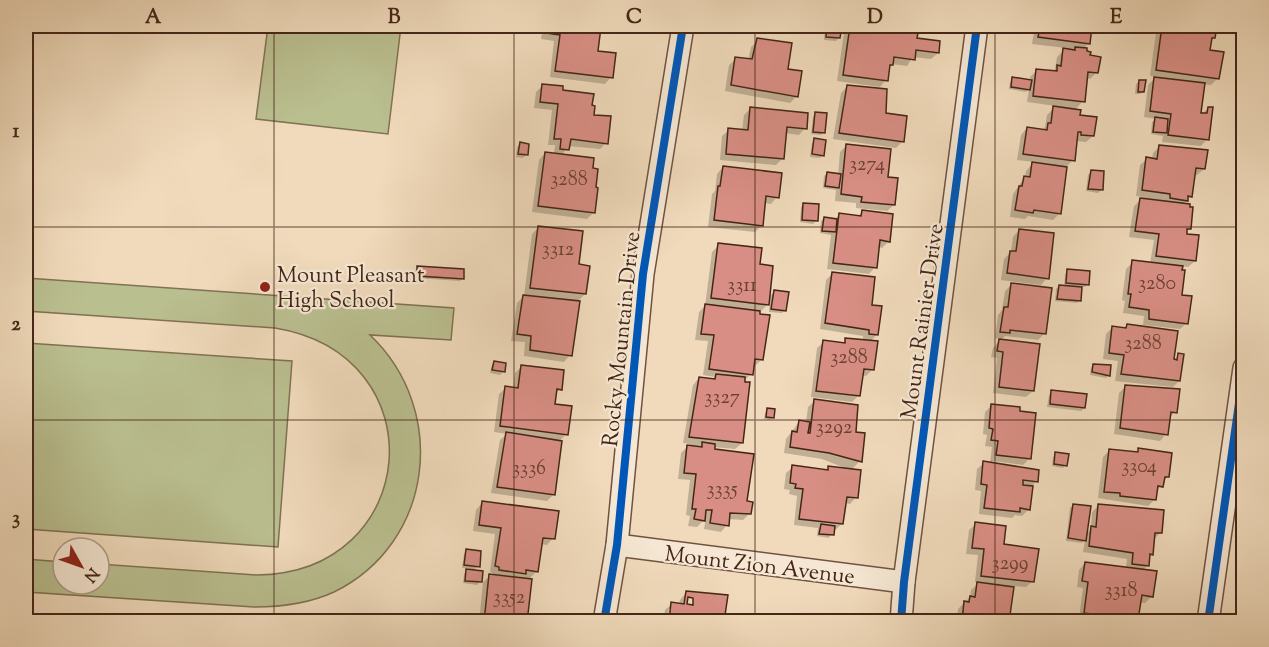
<svg xmlns="http://www.w3.org/2000/svg" width="1269" height="647" font-family="'Sorts Mill Goudy',serif">
<style>
.green{fill:#babf90;stroke:#807253;stroke-width:1.5}
.shadow{fill:#0003;fill-rule:evenodd}
.building{fill:#d88e84;stroke:#452616;stroke-width:1.5;fill-rule:evenodd}
.lines{fill:none;stroke-linecap:round;stroke-linejoin:round}
.street-casing{stroke:#70533f;stroke-width:24}
.street{stroke:#f5e7d3;stroke-width:21}
.cycleway-casing{stroke:#f5e7d3;stroke-width:11}
.cycleway{stroke:#0057b8;stroke-width:8}
.grid{fill:none;stroke:#452616;stroke-width:1.5;stroke-opacity:0.55}
.poi-dot{fill:#8f2418;stroke:#f5e7d3;stroke-width:2}
.labels{text-anchor:middle;stroke-width:4.5;stroke-linejoin:round;paint-order:stroke}
.number-label{font-size:20px;fill:#6a4032}
.poi-label{font-size:22px;fill:#452616;stroke:#f5e7d3;text-anchor:start}
.street-label{font-size:22px;fill:#452616;stroke:#f5e7d3}
.neatline{fill:none;stroke:#452616;stroke-width:2}
.grid-label{font-size:20px;text-anchor:middle;font-weight:bold;fill:#452616}
</style>
<rect width="100%" height="100%" fill="#f0dabb"/>
<filter id="stains"><feTurbulence type="fractalNoise" baseFrequency=".00333" numOctaves="4"/><feColorMatrix values="0 0 0 0 .2 0 0 0 0 .09 0 0 0 0 .02 0 0 0 .5 -.17"/></filter>
<radialGradient id="worn" r=".72"><stop offset=".6" stop-color="#630" stop-opacity="0"/><stop offset="1" stop-color="#630" stop-opacity=".3"/></radialGradient>
<g class="green">
<polygon points="268,26 401,26 388,134 256,119"/>
<path d="M26,278L454,308L451,340L370,335C449,410 434,543 334,592C308,604 282,607 254,607L26,592V559L63,562V584H99V564L257,575C421,573 439,355 275,328L26,311Z"/>
<polygon points="26,343 292,361 278,547 26,529"/>
</g>
<g class="shadow">
<polygon points="543,26 581,26 600,28 596,52 611,77 605,84 550,77 554,41 541,39"/>
<polygon points="736,26 766,26 762,30"/>
<polygon points="825,26 840,26 839,38 836,41 824,40"/>
<polygon points="851,26 915,26 908,34 938,53 931,59 913,57 907,66 892,64 888,68 886,80 880,87 837,81 844,33"/>
<polygon points="1035,26 1095,26 1091,26 1089,43 1083,49 1097,72 1090,79 1086,78 1083,101 1074,111 1093,136 1086,142 1076,141 1073,160 1066,167 1060,213 1053,220 1028,216 1025,219 1010,217 1013,194 1025,177 1026,171 1034,162 1017,160 1021,135 1027,128 1042,131 1045,127 1047,115 1056,106 1027,102 1029,89 1026,92 1009,89 1010,82 1013,79 1030,82 1030,77 1037,70 1052,72 1055,69 1057,57 1066,48 1032,44"/>
<polygon points="1157,26 1215,26 1214,37 1210,42 1208,51 1218,78 1211,85 1203,84 1200,114 1202,114 1208,108 1207,139 1201,146 1162,142 1163,136 1151,134 1152,122 1156,119 1144,117 1148,85 1156,77 1150,76"/>
<polygon points="758,40 786,71 797,96 790,103 725,91 729,65 736,59 748,60 751,47"/>
<polygon points="1139,81 1143,91 1140,94 1135,94 1136,84"/>
<polygon points="543,85 561,92 591,107 592,116 606,143 600,149 568,146 562,155 594,212 587,219 532,212 539,160 545,153 554,154 555,145 548,145 552,110 534,108 536,92"/>
<polygon points="847,87 885,115 903,141 896,148 833,139 841,93"/>
<polygon points="750,109 805,128 799,135 785,133 782,159 776,165 720,160 722,136 729,130 742,131 744,115"/>
<polygon points="816,114 824,132 821,135 811,134 813,117"/>
<polygon points="815,140 823,155 820,158 810,157 812,143"/>
<polygon points="520,144 526,155 523,158 516,157 517,147"/>
<polygon points="847,145 886,178 894,205 887,211 856,208 856,203 835,201 836,190 823,188 824,176 827,173 838,175 840,152"/>
<polygon points="1160,146 1204,169 1197,175 1193,175 1191,196 1182,205 1189,229 1185,233 1195,261 1188,267 1181,266 1180,296 1187,323 1180,329 1143,325 1144,316 1123,313 1125,301 1122,300 1126,269 1133,262 1150,264 1154,240 1129,237 1134,206 1143,197 1136,196 1140,165 1147,159 1152,160 1153,153"/>
<polygon points="723,167 777,197 771,204 764,203 762,225 755,232 708,227 712,194 715,191 717,174"/>
<polygon points="1091,172 1101,190 1098,193 1086,191 1088,175"/>
<polygon points="804,204 816,221 813,224 800,222 801,207"/>
<polygon points="863,212 889,241 882,248 878,247 875,267 869,274 827,269 831,235 820,233 821,221 824,218 834,220 839,215 857,217"/>
<polygon points="539,227 585,294 579,300 570,355 564,362 524,356 525,342 511,341 517,303 524,296 532,234"/>
<polygon points="1019,230 1047,278 1041,285 1001,280 1004,259 1011,252 1013,237"/>
<polygon points="719,245 759,265 768,298 774,292 785,310 782,313 769,312 770,302 761,311 758,311 762,359 755,366 753,365 751,374 742,383 742,443 735,449 713,447 750,513 743,520 728,519 727,525 721,532 704,529 706,518 697,527 688,526 690,516 686,515 690,480 678,479 681,453 690,444 683,443 693,385 699,378 712,380 715,377 703,375 708,341 695,340 699,312 705,306 712,252"/>
<polygon points="418,268 463,278 460,281 415,278 415,271"/>
<polygon points="1068,271 1088,284 1085,287 1081,287 1079,300 1077,303 1055,301 1056,289 1059,286 1064,287 1065,274"/>
<polygon points="832,274 870,307 877,334 870,342 873,369 866,376 861,375 858,396 852,402 811,397 817,348 824,342 842,344 846,340 863,341 863,336 820,329 826,280"/>
<polygon points="1011,285 1044,334 1038,340 1005,336 1000,341 1033,391 1026,397 993,393 997,358 991,357 993,348 1001,339 995,338 998,315 1002,310 1005,291"/>
<polygon points="1128,326 1173,361 1179,355 1179,381 1173,387 1115,381 1118,361 1103,359 1106,334 1112,328 1125,329"/>
<polygon points="495,362 503,372 500,375 490,373 492,365"/>
<polygon points="1094,365 1109,375 1106,378 1090,375 1091,368"/>
<polygon points="522,366 560,389 555,394 554,405 566,434 559,442 553,495 547,501 491,493 500,440 507,434 494,432 499,394 506,388 513,388 515,373"/>
<polygon points="1126,386 1175,412 1168,419 1166,434 1160,441 1114,434 1119,393"/>
<polygon points="1052,392 1084,408 1081,411 1047,407 1049,395"/>
<polygon points="815,401 854,433 860,461 851,470 856,497 850,504 845,503 842,524 835,530 833,530 829,538 817,536 818,528 794,525 797,496 789,494 790,490 784,489 786,473 793,467 825,471 829,468 850,470 822,459 784,453 786,439 799,422 806,423 808,407"/>
<polygon points="992,405 1030,458 1023,465 993,461 992,464 1036,481 1032,486 1029,509 1022,516 1015,515 1012,518 979,514 981,491 975,490 977,469 984,463 990,464 992,447 985,446 987,435 983,434 985,412"/>
<polygon points="768,410 773,417 770,420 764,419 765,413"/>
<polygon points="1139,450 1167,476 1156,492 1155,499 1148,506 1098,498 1103,457 1109,451 1136,453"/>
<polygon points="1056,454 1065,465 1063,468 1052,466 1053,457"/>
<polygon points="482,503 553,538 547,545 540,544 537,571 528,580 527,615 538,622 479,622 483,582 490,576 493,576 493,573 490,572 495,534 473,531 476,510"/>
<polygon points="1073,505 1086,534 1091,529 1092,512 1099,505 1160,533 1154,539 1147,566 1142,571 1152,596 1145,603 1139,602 1135,622 1097,622 1079,619 1083,588 1077,587 1079,570 1085,563 1126,568 1127,559 1083,552 1085,540 1082,543 1066,541 1070,508"/>
<polygon points="976,524 1002,545 1033,581 1026,587 1012,586 1007,622 957,622 958,609 970,597 971,590 980,582 975,582 978,555 966,554 969,530"/>
<polygon points="467,551 478,566 473,571 480,582 477,585 463,583 464,574 469,568 462,568 464,554"/>
<path d="M686,593L726,597L724,622L672,609H669L667,622H663L665,610L672,604L679,605L680,600ZM687,598L695,599L694,606L685,605Z"/>
</g>
<g class="building">
<polygon points="548,26 601,27 598,51 616,53 613,78 555,71 560,35 547,33"/>
<polygon points="827,26 842,26 840,38 826,37"/>
<polygon points="850,26 918,33 917,38 940,41 939,53 916,50 915,60 894,57 893,65 890,65 888,81 843,75"/>
<polygon points="1040,26 1092,26 1090,44 1038,37"/>
<polygon points="1162,26 1217,26 1215,38 1212,38 1210,50 1224,52 1219,79 1156,70"/>
<polygon points="757,38 792,43 788,69 802,71 798,97 731,85 735,57 752,59"/>
<polygon points="1075,47 1087,48 1087,51 1091,52 1090,55 1101,57 1098,73 1088,72 1085,102 1033,96 1036,69 1057,71 1057,65 1061,66 1063,48 1075,50"/>
<polygon points="1012,77 1032,80 1030,90 1011,87"/>
<polygon points="1154,77 1205,83 1201,113 1207,113 1208,107 1213,107 1209,140 1168,135 1171,114 1150,111"/>
<polygon points="1139,80 1146,80 1144,92 1138,92"/>
<polygon points="542,84 563,86 563,90 594,94 592,105 595,106 594,115 611,116 608,144 571,139 569,150 560,149 561,139 554,139 558,104 540,102"/>
<polygon points="847,85 887,89 886,113 907,116 904,142 839,133"/>
<polygon points="1053,106 1081,110 1080,115 1097,117 1094,136 1081,135 1081,132 1078,132 1075,161 1023,154 1027,127 1047,130 1048,123 1051,123"/>
<polygon points="750,107 808,113 807,129 787,127 784,159 726,154 728,128 748,130"/>
<polygon points="815,112 827,113 825,133 813,132"/>
<polygon points="1155,117 1168,119 1167,133 1153,132"/>
<polygon points="814,138 826,140 824,156 812,154"/>
<polygon points="520,142 529,144 528,155 518,154"/>
<polygon points="846,144 891,149 888,177 898,178 895,205 861,202 862,197 841,194"/>
<polygon points="1159,145 1208,150 1205,169 1196,168 1192,197 1188,196 1188,201 1170,198 1170,194 1142,190 1146,157 1157,159"/>
<polygon points="545,152 594,158 593,168 598,169 596,187 598,188 595,213 538,206"/>
<polygon points="1032,162 1067,167 1061,214 1034,210 1033,213 1015,210 1019,186 1022,186 1024,176 1030,177"/>
<polygon points="723,166 782,173 779,198 766,196 763,226 714,220 718,186 720,186"/>
<polygon points="1091,170 1104,171 1103,190 1088,189"/>
<polygon points="827,172 841,174 839,188 825,186"/>
<polygon points="1140,198 1190,204 1190,207 1193,207 1191,229 1187,229 1187,234 1199,235 1196,261 1156,256 1159,234 1135,231"/>
<polygon points="803,203 819,204 818,221 802,220"/>
<polygon points="862,210 893,214 890,242 880,240 877,268 833,263 839,213 861,216"/>
<polygon points="824,217 837,219 836,232 822,231"/>
<polygon points="538,226 583,231 579,264 590,266 586,294 530,288"/>
<polygon points="1019,229 1054,233 1049,279 1007,273 1010,251 1016,251"/>
<polygon points="718,243 762,248 760,264 773,266 769,305 711,298"/>
<polygon points="1132,260 1183,266 1182,270 1185,270 1182,295 1192,296 1188,324 1149,319 1149,310 1129,307 1131,294 1128,294"/>
<polygon points="417,266 464,269 464,279 417,276"/>
<polygon points="1067,269 1090,271 1089,285 1066,283"/>
<polygon points="832,272 875,277 872,305 882,306 878,335 869,334 869,330 825,323"/>
<polygon points="1011,283 1052,288 1046,334 1010,330 1010,333 1000,332 1004,307 1008,307"/>
<polygon points="1059,285 1082,287 1081,301 1057,299"/>
<polygon points="774,290 789,292 786,311 771,309"/>
<polygon points="523,295 580,301 572,356 530,350 531,336 517,334"/>
<polygon points="705,304 760,311 760,314 770,315 763,360 755,359 753,375 709,369 714,335 701,334"/>
<polygon points="1127,324 1178,331 1174,359 1177,360 1178,353 1184,354 1180,381 1121,374 1124,355 1109,353 1112,326 1126,328"/>
<polygon points="845,338 878,341 874,370 864,369 860,396 816,391 823,340 845,343"/>
<polygon points="999,339 1040,344 1034,391 999,387 1003,352 997,351"/>
<polygon points="494,361 506,363 505,372 492,370"/>
<polygon points="1093,364 1111,365 1110,376 1092,372"/>
<polygon points="521,365 564,370 562,390 557,389 555,404 572,406 568,435 500,426 505,386 518,388"/>
<polygon points="716,374 745,377 745,382 750,382 743,443 689,437 699,377 715,379"/>
<polygon points="1125,385 1180,389 1177,413 1171,412 1168,435 1120,428"/>
<polygon points="1051,390 1087,394 1085,408 1050,404"/>
<polygon points="814,399 858,405 856,432 865,433 862,462 829,453 790,447 792,431 797,432 799,420 810,422 808,433 810,433"/>
<polygon points="991,404 1020,407 1020,411 1036,413 1031,459 996,455 998,441 991,440 993,429 989,428"/>
<polygon points="767,408 775,409 774,418 766,417"/>
<polygon points="506,432 562,441 555,495 497,487"/>
<polygon points="702,442 715,444 715,449 754,454 747,501 753,502 751,514 730,513 729,526 710,523 712,510 706,510 705,521 694,519 696,509 692,509 696,474 684,473 687,445 702,447"/>
<polygon points="1138,448 1172,453 1169,477 1165,477 1163,487 1158,486 1156,500 1120,496 1120,493 1104,492 1109,449 1138,452"/>
<polygon points="1055,452 1069,454 1067,466 1054,464"/>
<polygon points="983,461 1039,470 1038,482 1023,480 1023,485 1033,486 1030,510 1020,508 1020,512 984,508 987,485 981,484"/>
<polygon points="792,465 828,470 828,466 861,470 858,498 847,497 843,524 799,519 803,489 795,488 796,484 790,483"/>
<polygon points="482,501 559,511 555,539 543,538 538,572 526,570 526,574 499,570 499,567 495,566 501,528 479,525"/>
<polygon points="1073,504 1091,506 1086,541 1068,538"/>
<polygon points="1098,504 1164,510 1162,533 1155,533 1153,555 1150,554 1149,566 1132,564 1133,553 1089,546 1091,526 1096,527"/>
<polygon points="975,522 1006,526 1004,544 1039,549 1034,582 981,576 984,549 972,548"/>
<polygon points="821,524 835,526 834,535 819,534"/>
<polygon points="466,549 481,551 480,567 464,565"/>
<polygon points="1085,562 1157,571 1153,597 1142,595 1138,620 1084,613 1088,582 1082,581"/>
<polygon points="466,569 483,571 482,582 465,581"/>
<polygon points="489,574 532,579 528,614 540,615 539,622 484,622"/>
<polygon points="977,582 1014,587 1009,622 962,622 964,601 969,602 970,596 975,597"/>
<path d="M686,591L728,595L724,622H669L671,602L684,604ZM688,597L693,598V605L687,604Z"/>
<polygon points="774,616 825,622 773,622"/>
</g>
<g class="lines">
<g class="street-casing">
<g id="street">
<polyline points="617,545 904,582"/>
<polyline points="604,622 617,545 643,274 683,26"/>
<polyline points="901,622 904,582 977,26"/>
<polyline points="1208,622 1244,368"/>
</g>
</g>
<use href="#street" class="street"/>
<g class="cycleway-casing">
<g id="cycleway">
<polyline points="604,622 617,545 643,274 683,26"/>
<polyline points="901,622 904,582 977,26"/>
<polyline points="1208,622 1244,368"/>
</g>
</g>
<use href="#cycleway" class="cycleway"/>
</g>
<path class="grid" d="M274,26V622M514,26V622M755,26V622M995,26V622M26,227H1244M26,420H1244"/>
<circle class="poi-dot" cx="265" cy="287" r="6"/>
<g class="labels">
<g class="number-label">
<text x="867" y="170">3274</text>
<text x="569" y="185">3288</text>
<text x="558" y="255">3312</text>
<text x="1157" y="289">3280</text>
<text x="742" y="291">3311</text>
<text x="1143" y="349">3288</text>
<text x="849" y="363">3288</text>
<text x="722" y="403">3327</text>
<text x="834" y="433">3292</text>
<text x="1139" y="472">3304</text>
<text x="529" y="474">3336</text>
<text x="722" y="495">3335</text>
<text x="1010" y="569">3299</text>
<text x="1121" y="596">3318</text>
<text x="509" y="603">3352</text>
</g>
<g class="poi-label">
<text x="277" y="282">Mount Pleasant<tspan x="277" dy="25">High School</tspan></text>
</g>
<g class="street-label">
<text transform="translate(921 321) rotate(-82)" y="8">Mount Rainier Drive</text>
<text transform="translate(620 339) rotate(-84)" y="8">Rocky Mountain Drive</text>
<text transform="translate(760 564) rotate(7)" y="8">Mount Zion Avenue</text>
</g>
</g>
<rect width="1269" height="647" fill="none" stroke="#f0dabb" stroke-width="66"/>
<g transform="translate(81 566) rotate(130)"><circle r="28" fill="#f5e7d3" stroke="#af9a87" stroke-width="1.5"/>
<path d="M0-4.5L10 22L0 15L-10 22Z" fill="#8f2418"/>
<text y="-9" font-size="16" font-weight="bold" text-anchor="middle" fill="#452616">N</text>
</g>
<rect x="33" y="33" width="1203" height="581" class="neatline"/>
<g class="grid-label">
<text x="153" y="23">A</text>
<text x="394" y="23">B</text>
<text x="634" y="23">C</text>
<text x="875" y="23">D</text>
<text x="1116" y="23">E</text>
<text x="16" y="137">1</text>
<text x="16" y="330">2</text>
<text x="16" y="524">3</text>
</g>
<rect width="100%" height="100%" filter="url(#stains)"/>
<rect width="100%" height="100%" fill="url(#worn)"/>
</svg>
